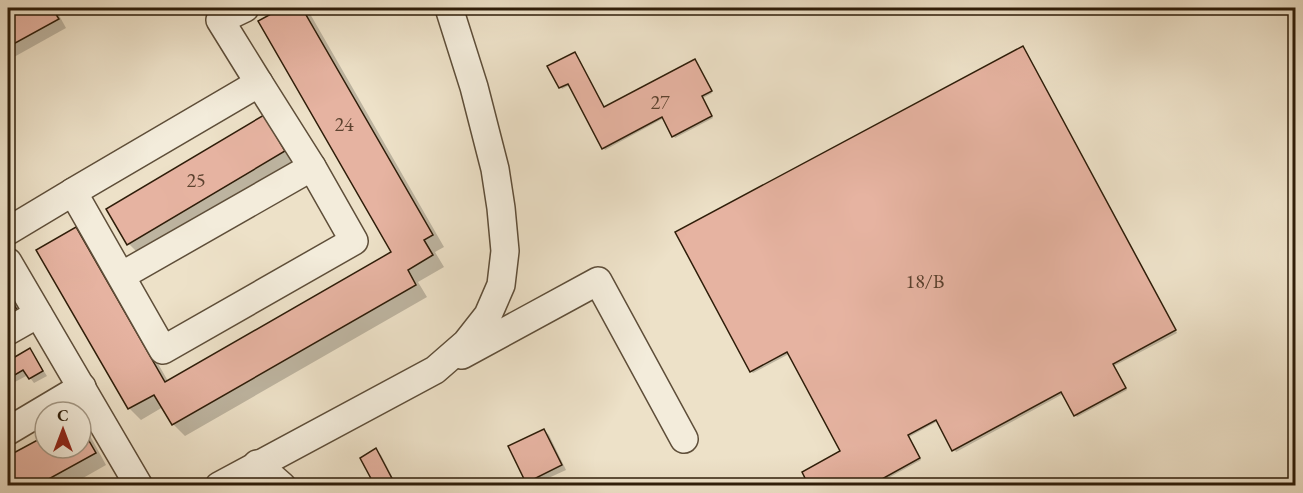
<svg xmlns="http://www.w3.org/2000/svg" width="1303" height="493" font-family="'EB Garamond',serif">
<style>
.shadow{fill:#0003}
.building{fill:#e6b3a1;stroke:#2e1d09;stroke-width:1.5}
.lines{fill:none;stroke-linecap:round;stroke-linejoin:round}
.minor-casing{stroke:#5e4e39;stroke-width:30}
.minor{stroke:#f3ecdb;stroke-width:27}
.labels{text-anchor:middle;stroke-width:6;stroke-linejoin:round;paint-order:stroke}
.number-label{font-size:20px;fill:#5c422f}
</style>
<rect width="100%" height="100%" fill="#ede1c8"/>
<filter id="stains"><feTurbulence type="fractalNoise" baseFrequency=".00333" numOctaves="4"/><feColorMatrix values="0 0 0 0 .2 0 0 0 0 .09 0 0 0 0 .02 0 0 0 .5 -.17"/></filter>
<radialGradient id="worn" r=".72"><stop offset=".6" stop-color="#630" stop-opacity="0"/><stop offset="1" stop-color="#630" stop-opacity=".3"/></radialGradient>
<g class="shadow">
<polygon points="8,8 55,8 66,28 14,57 8,50"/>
<polygon points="285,8 304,8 309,12 444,247 435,252 444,267 418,282 427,297 185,436 173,424 163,407 141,420 129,408 38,250 75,229 87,241 168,381 394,252 260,22"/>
<polygon points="1024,50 1177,333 1114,366 1127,390 1077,417 1063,394 956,452 938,421 909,437 921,460 881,482 883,486 811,486 842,452 789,354 753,373 751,371"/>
<polygon points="697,63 712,93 703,98 713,118 675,138 664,118 605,150 570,85 562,89 549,67 604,109"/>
<polygon points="275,129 295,163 140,255 129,244"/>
<polygon points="8,286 28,322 8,333"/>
<polygon points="30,350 47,376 34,383 28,375 13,383 8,377 8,363"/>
<polygon points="81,425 88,432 106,465 69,486 8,486 8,458 45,437 45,448 81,448"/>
<polygon points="544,430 549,435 566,470 531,486 527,482"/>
<polygon points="376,450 381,455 397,486 376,486"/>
</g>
<g class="building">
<polygon points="8,8 52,8 59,19 8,47"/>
<polygon points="282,8 302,8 433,235 424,240 433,255 408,270 416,285 172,425 154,395 128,409 36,250 76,227 165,382 391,252 258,21"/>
<polygon points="1023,46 1176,330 1113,364 1126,388 1074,416 1061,392 952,451 936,420 908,435 920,458 880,480 883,486 809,486 802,472 840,451 787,352 750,372 675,232"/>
<polygon points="575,52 604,107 695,59 712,91 702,96 712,116 672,137 662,117 602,149 568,84 559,88 547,66"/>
<polygon points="264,115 285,151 127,245 106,209"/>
<polygon points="8,293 17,310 8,316"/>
<polygon points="30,348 43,371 29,379 23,370 8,379 8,361"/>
<polygon points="81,427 96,453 36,486 8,486 8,456 45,436 45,448 81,448"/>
<polygon points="544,429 562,465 526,483 508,446"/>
<polygon points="376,448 396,486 375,486 360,458"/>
</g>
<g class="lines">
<g class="minor-casing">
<g id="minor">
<polyline points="259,83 312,167"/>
<polyline points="73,192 259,83 220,20 245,8"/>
<polyline points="8,231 73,192 163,350 354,241 312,167 121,276"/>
<polyline points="8,262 139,486"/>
<polyline points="8,331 38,314"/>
<polyline points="462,355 598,281 684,439"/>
<polyline points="8,431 82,387"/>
<polyline points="257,464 282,486"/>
<polyline points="219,486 435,370 466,343 488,315 501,285 505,251 501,208 495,169 474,87 449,8"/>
</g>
</g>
<use href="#minor" class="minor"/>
</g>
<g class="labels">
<g class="number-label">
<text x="660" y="109">27</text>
<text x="344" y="131">24</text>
<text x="196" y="187">25</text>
<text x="925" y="288">18/В</text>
</g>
</g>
<rect width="1303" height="493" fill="none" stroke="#ede1c8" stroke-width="30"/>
<rect x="9" y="9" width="1285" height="475" fill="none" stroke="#2e1d09" stroke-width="3"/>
<rect x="15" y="15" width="1273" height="463" fill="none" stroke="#2e1d09" stroke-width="1.5"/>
<g transform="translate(63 430)"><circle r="28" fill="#f3ecdb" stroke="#a49987" stroke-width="1.5"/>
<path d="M0-4.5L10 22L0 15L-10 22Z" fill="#8f2418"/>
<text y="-9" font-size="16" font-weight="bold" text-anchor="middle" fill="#2e1d09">С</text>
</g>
<rect width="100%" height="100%" filter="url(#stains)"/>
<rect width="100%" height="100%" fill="url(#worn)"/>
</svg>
